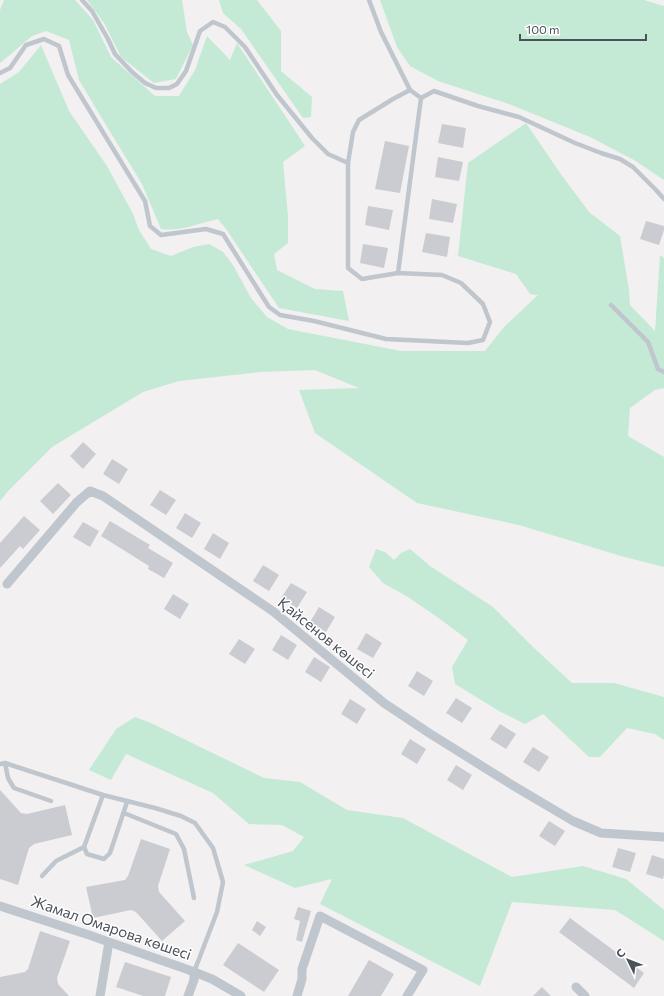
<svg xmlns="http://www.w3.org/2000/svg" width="664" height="996" font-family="Commissioner,sans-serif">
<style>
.green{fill:#c4ead6}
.building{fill:#cbccd2}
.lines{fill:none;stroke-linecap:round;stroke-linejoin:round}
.lane{stroke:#c0c6cd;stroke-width:4.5}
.street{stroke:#c0c6cd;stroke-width:9}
.labels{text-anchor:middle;stroke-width:3;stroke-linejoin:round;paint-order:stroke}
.street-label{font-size:15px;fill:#4a515b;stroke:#fff}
</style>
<rect width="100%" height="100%" fill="#f2f0f0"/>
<g class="green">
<path d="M4,0H75L93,20L111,57L155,96H179L195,70L207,36L230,60L237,43L305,146L283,162L288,216V243L274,254L277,270L315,289L343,291L349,321L279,308L226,229L218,219C200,223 180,232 161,229L142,184L109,130L79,80L69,40L46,31L32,36L11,54L0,63V10Z"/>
<polygon points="87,0 182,0 187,32 193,45 176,79 154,83 121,57 104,23"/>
<polygon points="219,0 257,0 281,31 281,71 312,97 311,117 303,118 241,29 223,13"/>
<polygon points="380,0 644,0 664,6 664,180 634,160 590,137 509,104 438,81 410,66 397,47"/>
<polygon points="41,45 69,111 107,166 133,214 139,230 151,249 171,256 193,247 209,244 223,252 233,265 251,298 267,317 288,329 401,351 485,351 504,327 538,295 530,294 516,274 458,256 468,163 526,123 560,173 589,212 620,236 629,290 630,305 655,331 660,255 664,258 664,388 655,390 630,408 628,436 664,457 664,567 621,556 519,525 417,503 315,433 299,390 359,388 315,370 260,372 179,381 143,392 52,447 9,490 0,501 0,84 19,72"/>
<polygon points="376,549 385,552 394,560 401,553 410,549 430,566 493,607 533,647 572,683 614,683 664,697 664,740 655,734 627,728 600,757 589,757 543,714 525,724 499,711 455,684 452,667 468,640 440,619 408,597 383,583 369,567"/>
<polygon points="135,717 153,724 264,778 300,782 347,810 403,818 512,877 583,866 626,879 664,910 664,941 615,910 512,902 480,986 320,904 332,879 295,888 244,865 293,851 304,837 282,825 249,824 213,793 126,754 111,780 89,770 116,729"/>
</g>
<g class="building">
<polygon points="442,124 466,128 463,148 438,143"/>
<polygon points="385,141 409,146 400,193 375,189"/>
<polygon points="438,157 463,162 459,181 435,177"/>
<polygon points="432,199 457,204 453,223 429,219"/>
<polygon points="368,206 393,210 389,230 365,225"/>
<polygon points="646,221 664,226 664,230 659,245 640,239"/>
<polygon points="426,233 450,237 447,257 422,252"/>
<polygon points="363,244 388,248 384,268 360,263"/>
<polygon points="83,442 96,454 83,469 70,456"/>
<polygon points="112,459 128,469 119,484 103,474"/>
<polygon points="58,483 71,495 53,514 40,501"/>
<polygon points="160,490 176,500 166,515 150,505"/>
<polygon points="185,513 201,523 192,538 176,528"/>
<polygon points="24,516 40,530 23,549 20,546 0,568 0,543"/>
<polygon points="110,521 150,545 148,548 173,563 164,578 148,569 149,566 101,536"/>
<polygon points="83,522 99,531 90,547 73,537"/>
<polygon points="213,533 229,543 220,559 204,549"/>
<polygon points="263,565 279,575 269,591 253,581"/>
<polygon points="291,583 307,592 297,608 281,598"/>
<polygon points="173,594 189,604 180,619 164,609"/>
<polygon points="319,607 335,617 326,632 310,622"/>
<polygon points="366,633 382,643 373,658 357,649"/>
<polygon points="281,635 297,645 288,660 272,650"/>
<polygon points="239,639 255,649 245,664 229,654"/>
<polygon points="314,657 330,667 321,682 305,672"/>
<polygon points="417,671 433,681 424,696 408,686"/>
<polygon points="456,698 472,708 462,723 446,713"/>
<polygon points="350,699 366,709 357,724 341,714"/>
<polygon points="500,724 516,734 506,749 490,739"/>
<polygon points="410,739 426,749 417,764 401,754"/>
<polygon points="533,747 549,757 539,772 523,762"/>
<polygon points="456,765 472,775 463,790 447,780"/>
<polygon points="0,790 21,813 27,814 65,805 72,835 34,844 29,848 18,885 0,879"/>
<polygon points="549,821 565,831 555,846 539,836"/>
<polygon points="141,839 170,849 158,886 159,892 185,921 162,941 136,912 131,910 93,918 86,887 125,880 128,876"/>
<polygon points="618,848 636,853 630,872 612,867"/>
<polygon points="652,855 664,859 664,875 663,879 646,874"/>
<polygon points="298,907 311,911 302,942 296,940 300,921 294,919"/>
<polygon points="570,918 644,973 634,988 559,932"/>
<polygon points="257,921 266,927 260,936 252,930"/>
<polygon points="40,931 70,941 57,978 58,984 69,996 0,996 0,977 25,972 28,969"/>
<polygon points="238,943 279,970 264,992 223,965"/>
<polygon points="369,960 394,974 381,996 348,996"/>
<polygon points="125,962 171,977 165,996 143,996 116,987"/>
<polygon points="542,987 551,996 533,996"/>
</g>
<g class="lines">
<g class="lane">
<polyline points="82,0 92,11 108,39 115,54 132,72 145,83 156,88 169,88 177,84 186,71 200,31 213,22 225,27 245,47 277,95 312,138 328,154 348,163 353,132 359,120 393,99 410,90"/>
<polyline points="369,0 381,32 410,90 421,98 398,273"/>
<polyline points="0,73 10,68 26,45 44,39 59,46 68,75 145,201 150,226 161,235 206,229 223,234 269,307 280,315 314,321 386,339 468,343 483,340 490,322 483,304 461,283 442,275 398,273 362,279 348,268 348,163"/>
<polyline points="421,98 434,91 478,106 519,117 575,143 601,153 620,159 633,167 656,190 664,199"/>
<polyline points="611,305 648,342 658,369 664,372"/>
<polyline points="5,763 8,778 14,788 51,801"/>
<polyline points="0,764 5,763 103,795 155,808 181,816 195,823 213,848 223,882 217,912 194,972"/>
<polyline points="103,795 84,847 87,854 104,859 110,853 127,802"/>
<polyline points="124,813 176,834 184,849 194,898"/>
<polyline points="42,876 56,861 84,847"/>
</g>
<g class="street">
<polyline points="7,584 77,502 90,491 103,496 274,612 384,703 429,733 509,783 573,821 601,833 664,837"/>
<polyline points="0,906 89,935 189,970 212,979 241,996"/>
<polyline points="576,987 585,996"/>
<polyline points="100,996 109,942"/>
<polyline points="188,996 194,980 194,972"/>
<polyline points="297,996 302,979 302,969 320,916 423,970 407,996"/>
</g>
</g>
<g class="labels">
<g class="street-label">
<text transform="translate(326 638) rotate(39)" y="5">Қайсенов көшесі</text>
<text transform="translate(111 928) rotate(19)" y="5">Жамал Омарова көшесі</text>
</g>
</g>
<g transform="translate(628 960) rotate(313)" stroke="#ffffff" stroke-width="3" paint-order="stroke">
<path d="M0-3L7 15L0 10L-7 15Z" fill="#4a515b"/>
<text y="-6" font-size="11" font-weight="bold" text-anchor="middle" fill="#4a515b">С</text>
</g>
<path d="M520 34v6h126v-6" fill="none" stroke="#4a515b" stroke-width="2"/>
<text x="526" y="34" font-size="12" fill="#4a515b" stroke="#ffffff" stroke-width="3" paint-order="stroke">100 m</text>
</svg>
